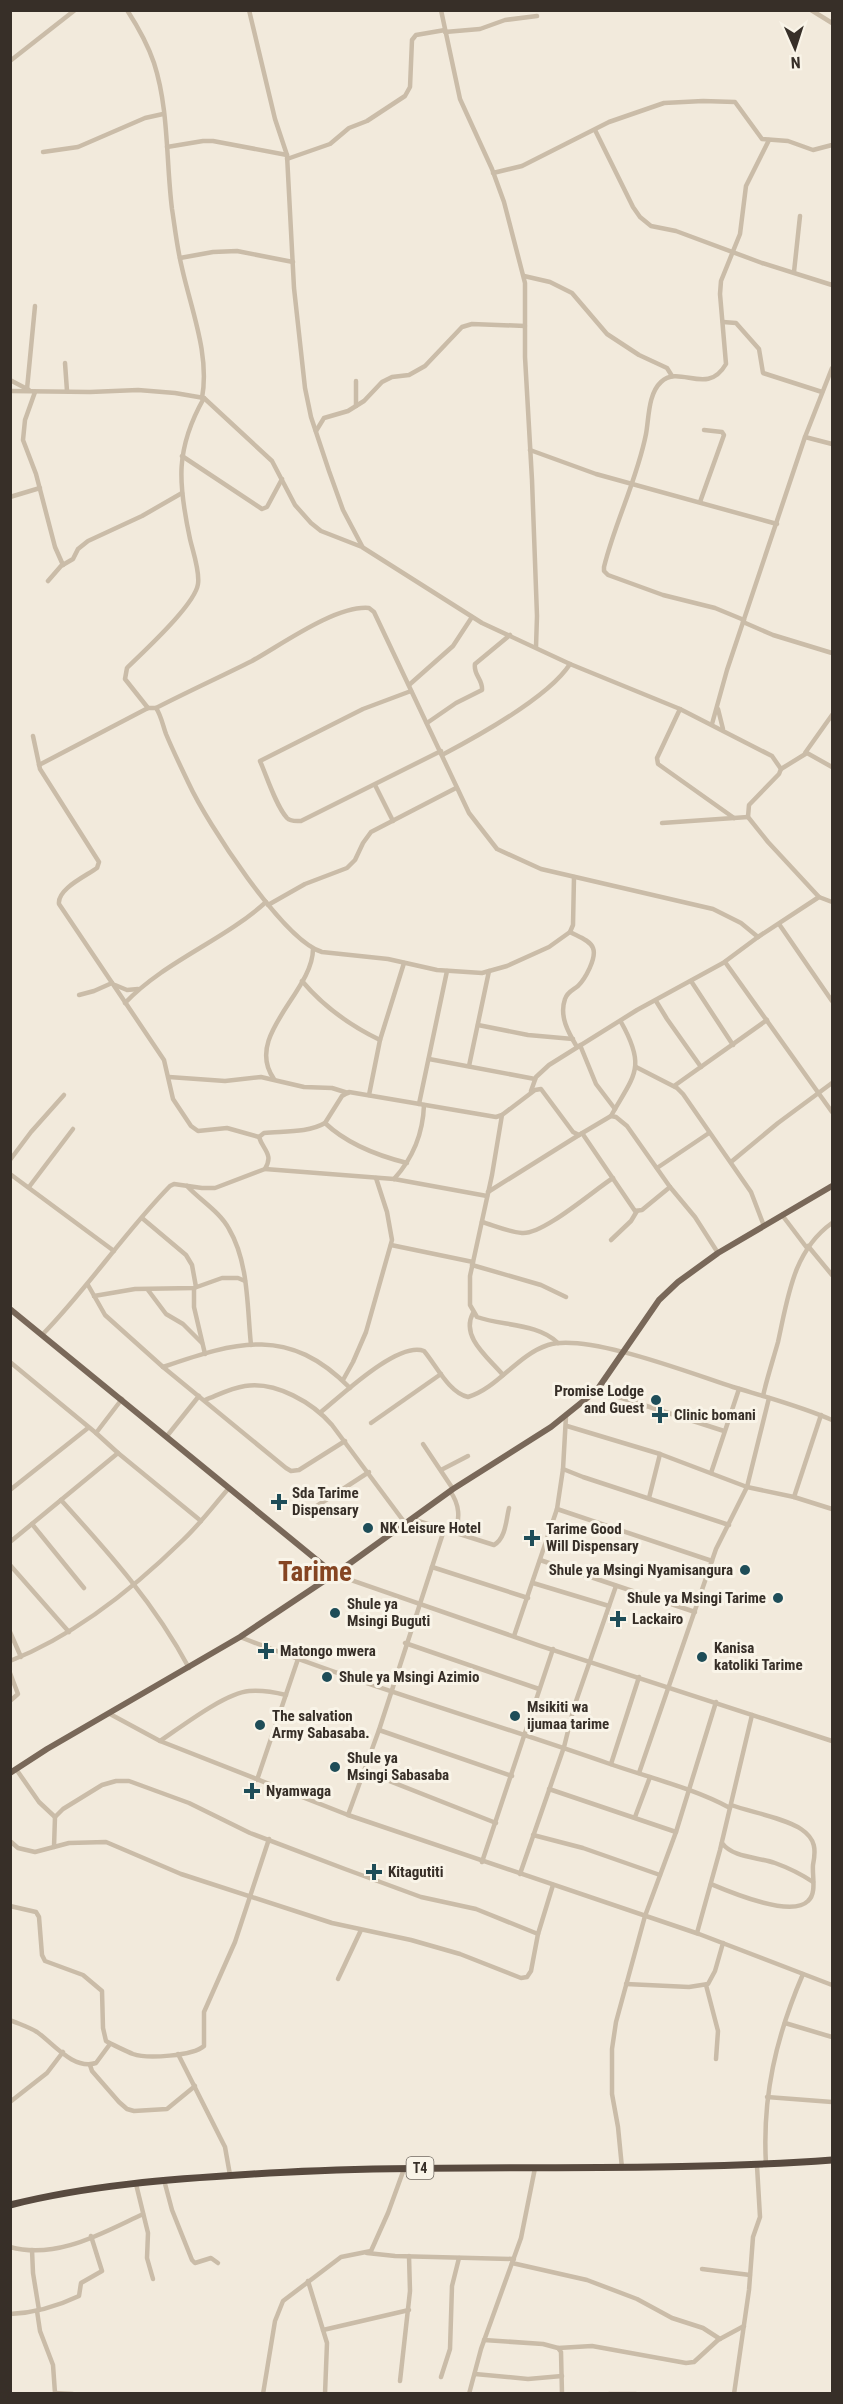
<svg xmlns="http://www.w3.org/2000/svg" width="843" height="2404" font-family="'Roboto Condensed',sans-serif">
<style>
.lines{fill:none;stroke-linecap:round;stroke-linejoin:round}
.minor{stroke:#cabca8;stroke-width:4.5}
.major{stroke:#796859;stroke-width:6}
.highway{stroke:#584a3f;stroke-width:7}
.poi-dot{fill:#1e4d58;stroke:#f9f4e8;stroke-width:2}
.labels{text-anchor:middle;stroke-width:6;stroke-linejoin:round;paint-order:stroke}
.shield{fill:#f9f4e8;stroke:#716a62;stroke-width:1.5}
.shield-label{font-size:14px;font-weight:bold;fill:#372f28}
.poi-label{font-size:15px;font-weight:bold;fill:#372f28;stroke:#f9f4e8;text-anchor:start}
.town-label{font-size:27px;font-weight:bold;fill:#854522;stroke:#f9f4e8}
</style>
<rect width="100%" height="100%" fill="#f2eadc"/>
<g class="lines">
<g class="minor">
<path d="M127,10C138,27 148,45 154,63C169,109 166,162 172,209C175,228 177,248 182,268C191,309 210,355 202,398"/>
<polyline points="249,10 275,119 287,155 294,288 305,388 311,417 329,471 343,510 362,546"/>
<polyline points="441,10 460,99 492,169 504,202 525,283 525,357 532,480 537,616 536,647"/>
<polyline points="811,10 832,23"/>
<polyline points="445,32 480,29 505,20 537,16"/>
<polyline points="10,61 75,10"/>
<polyline points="595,130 633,207 640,217 651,226 676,231 762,263 832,285"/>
<polyline points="167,147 203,141 213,141 287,155"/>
<polyline points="43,152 78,147 145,118 163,114"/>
<polyline points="287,159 330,144 349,128 367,121 405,96 410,87 412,40 416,35 445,30"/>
<polyline points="493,173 522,166 609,122 664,103 703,101 735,102 762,139 788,141 813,150 832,145"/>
<polyline points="180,258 213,252 237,251 293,262"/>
<polyline points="794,272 800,216"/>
<polyline points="524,276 550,282 572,293 607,334 639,355 667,368 672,376"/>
<polyline points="723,322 736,323 759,349 763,373 822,392"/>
<polyline points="65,363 67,391"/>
<polyline points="10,380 29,390"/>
<polyline points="27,389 35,306"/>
<polyline points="10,391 90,392 138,390 175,393 204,398 272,461 295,505 311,523 321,531 362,547 482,623 570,664 680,709 772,756 781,769 779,774 749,805 748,817 768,842 819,897 832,902"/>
<polyline points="35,392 25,420 23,440 36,474 55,547 63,565"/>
<polyline points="356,406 356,381"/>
<polyline points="316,431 324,418 348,411 364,401 382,382 392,377 409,375 425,366 462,327 472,324 525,326"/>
<polyline points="805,437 832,444"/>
<polyline points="530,450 596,474 777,524"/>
<polyline points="182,456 262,509 267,507 282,479"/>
<polyline points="10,497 40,488"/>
<polyline points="700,502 724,435 722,432 704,430"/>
<polyline points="48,581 61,566 73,559 78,549 88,541 142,516 182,493"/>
<path d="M744,620L715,608L663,595L608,575L604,571V567C615,522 637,480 646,434C649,418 648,394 661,382C680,364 707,397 726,364L720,294L721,281L740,234L746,186L769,140"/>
<polyline points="743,622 773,635 832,653"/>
<polyline points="409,685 453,646 472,617"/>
<path d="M411,691L363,709L260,761C267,777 276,806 287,818C291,822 296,821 301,821L441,751"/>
<path d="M148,708L125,679L127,668C143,652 195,605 198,584C200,571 193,552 190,539C178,483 175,449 204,398"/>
<path d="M156,708C187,692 220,677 252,661C281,645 336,605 369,608L374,612L469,813L497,849L541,869L713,909L741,923L758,937"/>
<polyline points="680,709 657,758 658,764 734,818"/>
<polyline points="718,709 723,729"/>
<path d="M427,723L456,703L482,690C483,679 473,675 475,664L510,635"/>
<polyline points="712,724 727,670 805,437 832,368"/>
<path d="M33,736L40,769L99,862L97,868C86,876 57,889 59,904L164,1060L173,1099L191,1126L198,1131L227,1128L259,1137"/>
<polyline points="805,753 832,715"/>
<path d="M442,755C478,736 549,697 570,664"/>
<path d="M39,765L148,708H156C161,715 163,726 166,734C173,751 181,767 189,784C207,823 283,940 322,952L388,959L437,970L482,973L507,966L549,947L570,932L573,925L574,877"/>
<polyline points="781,769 807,753 832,767"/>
<polyline points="375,785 393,821"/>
<polyline points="662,823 748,817"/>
<polyline points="268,905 305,884 347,868 355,860 363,843 371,832 456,788"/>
<polyline points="779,924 832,1001"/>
<path d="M570,932C577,936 590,940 593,948C597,958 585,979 578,986C573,990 567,992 565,999C559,1016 568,1032 577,1047"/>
<polyline points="725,962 832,1112"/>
<path d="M302,981C323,1006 351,1026 380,1040"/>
<polyline points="691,981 733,1045"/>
<polyline points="115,985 127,990 138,989"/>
<polyline points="79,995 94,991 112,983"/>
<polyline points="656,1001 667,1019 701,1067"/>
<path d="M125,1003C165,961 223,941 266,902"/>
<polyline points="478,1025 528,1035 573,1039"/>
<polyline points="580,1045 596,1084 615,1109"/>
<polyline points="429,1059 535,1079"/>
<polyline points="469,1066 489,971"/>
<polyline points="636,1067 677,1088 683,1094 751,1192 764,1226"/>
<polyline points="169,1077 225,1081 261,1077 304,1087 332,1088 348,1093"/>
<path d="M274,1079C243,1036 313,992 313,949"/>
<polyline points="674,1086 767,1020"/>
<polyline points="531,1091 536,1077 549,1065 637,1010 723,963 758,937 819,897"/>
<polyline points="369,1095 380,1040 404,963"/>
<polyline points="419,1104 447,971"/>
<path d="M502,1115L492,1175L470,1276V1305L477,1317C502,1326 538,1323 558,1343"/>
<path d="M611,1116C634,1075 647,1068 621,1022"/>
<path d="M325,1123C346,1143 379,1156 407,1163"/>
<polyline points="582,1133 635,1211 642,1210 670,1187"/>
<polyline points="10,1160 31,1132 64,1095"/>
<polyline points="731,1162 778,1123 832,1083"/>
<polyline points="657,1168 709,1133"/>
<polyline points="265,1169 394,1179 487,1196"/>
<polyline points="10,1174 114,1251"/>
<path d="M394,1179C413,1158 423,1134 424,1105"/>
<path d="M187,1186C200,1200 220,1212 229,1229C249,1263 247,1308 251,1345"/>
<polyline points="29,1187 73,1129"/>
<polyline points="488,1192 579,1135"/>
<polyline points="782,1215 807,1248"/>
<polyline points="142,1218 186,1255 192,1265 196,1287"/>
<path d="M482,1222C495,1226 509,1232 522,1233C543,1235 594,1190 613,1178"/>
<polyline points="611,1240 631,1221 637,1211"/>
<polyline points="391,1245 473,1262"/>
<polyline points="808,1246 832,1275"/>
<polyline points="472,1265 541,1285 566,1297"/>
<polyline points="88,1285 105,1315 163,1367 286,1468 291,1471 299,1470 345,1441"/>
<polyline points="194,1288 194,1307 205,1354"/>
<polyline points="148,1290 166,1314 183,1324 202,1343"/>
<polyline points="94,1296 135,1289 194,1288 222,1278 238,1278 245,1281"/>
<path d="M473,1313C460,1337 489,1358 503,1375"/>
<path d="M42,1335C88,1288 124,1233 170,1186L174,1184L202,1188H215L265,1169C274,1154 263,1150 259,1137L264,1133C284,1131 308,1133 325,1123L342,1096L349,1092L496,1117L502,1115L535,1090L541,1089L573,1132L579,1135L611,1116L616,1117L627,1126L670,1187L695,1217L718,1253"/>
<polyline points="10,1362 96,1433"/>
<path d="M163,1367C238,1341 289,1326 350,1388"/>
<polyline points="343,1380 353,1362 366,1332 392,1240 387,1212 376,1178"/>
<polyline points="597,1390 724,1431"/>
<path d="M763,1396C767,1378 773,1360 778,1342C788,1297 793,1251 832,1223"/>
<path d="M205,1400C218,1395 231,1388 245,1386C276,1381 313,1403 332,1425L405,1523"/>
<path d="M321,1412C341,1396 398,1341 424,1351C436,1365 449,1393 468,1397C498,1388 517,1355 548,1345C587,1333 690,1373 733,1387C766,1397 800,1406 832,1420"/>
<polyline points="371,1423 441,1374"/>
<polyline points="567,1426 660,1454 747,1487 794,1497 832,1509"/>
<polyline points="167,1436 199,1396"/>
<polyline points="423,1444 453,1489"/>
<polyline points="118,1453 201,1521"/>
<polyline points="563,1469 583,1477 729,1525"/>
<polyline points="441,1470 468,1456"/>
<polyline points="711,1473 739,1389"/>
<polyline points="10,1490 88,1428"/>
<path d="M450,1491C460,1505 460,1518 455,1533"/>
<polyline points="794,1497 821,1415"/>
<polyline points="649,1498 660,1454"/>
<path d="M61,1500C109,1553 155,1604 189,1668"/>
<polyline points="557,1509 712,1561"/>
<polyline points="309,1511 369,1472"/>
<path d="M412,1519L494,1545C506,1538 506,1520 509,1508"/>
<polyline points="32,1524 84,1588"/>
<polyline points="10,1542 118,1453 96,1433 122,1399"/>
<polyline points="540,1560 695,1612"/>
<polyline points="10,1565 69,1632"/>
<polyline points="432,1567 528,1598"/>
<polyline points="334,1574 538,1645 832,1741"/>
<polyline points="533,1583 609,1606"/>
<polyline points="10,1632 21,1657"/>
<polyline points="514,1636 557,1509 563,1469 566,1416"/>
<path d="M240,1637C362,1685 487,1721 610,1764C650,1778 693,1788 730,1808"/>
<polyline points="405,1643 539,1689"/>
<path d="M10,1661C76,1635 133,1589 183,1540C200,1524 214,1505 229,1488"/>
<polyline points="10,1673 18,1694 10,1701"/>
<polyline points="110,1714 160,1741 348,1815 699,1934 832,1985"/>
<polyline points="379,1730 512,1776"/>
<path d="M160,1741C181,1727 225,1693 249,1691C261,1690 274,1692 286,1695"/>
<polyline points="611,1764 639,1677"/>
<polyline points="16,1769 39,1802 55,1817"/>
<polyline points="364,1771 496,1823"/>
<polyline points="639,1773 716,1549 747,1487 769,1398"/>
<polyline points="257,1780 298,1659"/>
<polyline points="549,1789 676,1832"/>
<polyline points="348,1815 379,1730 444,1530"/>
<polyline points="635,1817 650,1777"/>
<polyline points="533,1835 583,1848 660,1875"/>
<polyline points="10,1841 18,1848 35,1852 69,1843 106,1842 181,1874 332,1923 411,1940 460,1954 521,1978 527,1977 531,1971 538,1934 553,1885"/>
<path d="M722,1843C733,1858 758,1857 775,1863C789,1868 801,1874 813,1882"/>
<polyline points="54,1847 55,1817 63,1809 102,1785 116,1781 129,1781 189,1803 250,1833 345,1869 421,1897 476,1909 538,1934"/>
<polyline points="482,1862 553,1649"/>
<polyline points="520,1874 564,1747 574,1707 616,1586"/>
<path d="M711,1884C730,1892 791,1918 808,1901C817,1893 812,1876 813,1865C816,1850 816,1839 801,1829C785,1818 750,1812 731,1805"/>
<path d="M10,1906L36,1912L39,1917L42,1955L45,1961L83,1975L102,1991L103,2028L106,2041C111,2044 128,2052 133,2054C147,2059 193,2056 204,2046V2012L235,1942L269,1839"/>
<polyline points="697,1933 720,1850 752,1715"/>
<polyline points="338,1979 361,1930"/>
<polyline points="626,1984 689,1987 708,1984 715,1971 723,1943"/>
<polyline points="706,1985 718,2031 716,2059"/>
<path d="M10,2020C19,2024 29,2027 37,2032C54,2044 73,2070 96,2063L110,2044"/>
<polyline points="785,2023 832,2037"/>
<polyline points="178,2054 225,2147 230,2175"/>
<polyline points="90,2065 92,2071 119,2102 127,2109 134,2111 167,2109 195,2086"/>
<polyline points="767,2097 832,2102"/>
<polyline points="10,2102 47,2073 63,2052"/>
<path d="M766,2165C762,2096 776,2037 803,1974"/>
<polyline points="622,2168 618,2127 612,2094 612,2049 616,2022 645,1916 676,1832 716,1702"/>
<polyline points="164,2180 172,2210 192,2260 195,2263 211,2258 218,2263"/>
<polyline points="136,2184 148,2233 147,2258 153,2279"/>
<path d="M10,2247C57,2260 102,2233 143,2214"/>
<polyline points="32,2250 33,2273 39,2310"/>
<polyline points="367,2253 395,2256 514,2259"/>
<polyline points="512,2263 587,2280 637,2299 672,2318 703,2328 720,2339"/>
<polyline points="702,2269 750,2275"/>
<polyline points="308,2281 327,2343 325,2394"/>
<polyline points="37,2311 40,2331 53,2365 55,2393"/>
<path d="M10,2314C34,2313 58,2306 79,2296L81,2283L102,2271L91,2236"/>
<polyline points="323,2330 409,2310"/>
<polyline points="484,2340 543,2344 558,2348 561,2352 562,2394"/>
<polyline points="558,2348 592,2346 686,2363 694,2362 718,2340 744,2326"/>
<polyline points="475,2374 528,2379 562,2376"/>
<polyline points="441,2377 450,2349 452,2286 459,2258"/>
<polyline points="400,2381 410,2291 409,2256"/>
<polyline points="55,2393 73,2394"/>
<polyline points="263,2394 275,2321 283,2301 341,2257 371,2251 388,2213 404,2169"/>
<polyline points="469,2394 481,2349 521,2238 535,2168"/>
<polyline points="609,2394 636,2394"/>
<polyline points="734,2394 749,2290 753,2237 760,2217 757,2166"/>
</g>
<g class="major">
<polyline points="10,1309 334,1574"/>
<polyline points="10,1773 47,1749 240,1637 342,1569 453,1489 551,1427 597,1390 659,1300 678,1282 718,1253 832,1186"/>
</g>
<path class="highway" d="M10,2205C89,2185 172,2179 253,2174C446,2162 640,2174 832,2160"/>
</g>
<g class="poi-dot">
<circle cx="656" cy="1400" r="6"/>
<path d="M657 1406h6v6h6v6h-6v6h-6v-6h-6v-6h6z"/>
<path d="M276 1493h6v6h6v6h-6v6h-6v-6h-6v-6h6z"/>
<circle cx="368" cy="1528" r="6"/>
<path d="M529 1529h6v6h6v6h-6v6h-6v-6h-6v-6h6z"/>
<circle cx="745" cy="1570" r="6"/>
<circle cx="778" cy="1598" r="6"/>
<circle cx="335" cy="1613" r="6"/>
<path d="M615 1610h6v6h6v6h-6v6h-6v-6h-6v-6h6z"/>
<path d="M263 1642h6v6h6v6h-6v6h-6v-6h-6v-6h6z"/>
<circle cx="702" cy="1657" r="6"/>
<circle cx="327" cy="1677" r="6"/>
<circle cx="515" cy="1716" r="6"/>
<circle cx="260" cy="1725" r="6"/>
<circle cx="335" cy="1767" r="6"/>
<path d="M249 1782h6v6h6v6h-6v6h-6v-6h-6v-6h6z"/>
<path d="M371 1863h6v6h6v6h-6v6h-6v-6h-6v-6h6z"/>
</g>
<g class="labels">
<rect class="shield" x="406.5" y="2157" width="27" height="22" rx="4.5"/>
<g class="shield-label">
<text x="420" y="2173">T4</text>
</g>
<g class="poi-label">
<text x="644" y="1396" text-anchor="end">Promise Lodge<tspan x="644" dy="17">and Guest</tspan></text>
<text x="674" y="1420">Clinic bomani</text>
<text x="292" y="1498">Sda Tarime<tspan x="292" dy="17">Dispensary</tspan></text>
<text x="380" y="1533">NK Leisure Hotel</text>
<text x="546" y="1534">Tarime Good<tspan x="546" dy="17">Will Dispensary</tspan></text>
<text x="733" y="1575" text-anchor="end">Shule ya Msingi Nyamisangura</text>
<text x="766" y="1603" text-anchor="end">Shule ya Msingi Tarime</text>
<text x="347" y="1609">Shule ya<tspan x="347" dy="17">Msingi Buguti</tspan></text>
<text x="632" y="1624">Lackairo</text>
<text x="714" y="1653">Kanisa<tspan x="714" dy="17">katoliki Tarime</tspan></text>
<text x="280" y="1656">Matongo mwera</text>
<text x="339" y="1682">Shule ya Msingi Azimio</text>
<text x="527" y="1712">Msikiti wa<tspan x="527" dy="17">ijumaa tarime</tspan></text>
<text x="272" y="1721">The salvation<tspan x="272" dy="17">Army Sabasaba.</tspan></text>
<text x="347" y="1763">Shule ya<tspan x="347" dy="17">Msingi Sabasaba</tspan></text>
<text x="266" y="1796">Nyamwaga</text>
<text x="388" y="1877">Kitagutiti</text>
</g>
<g class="town-label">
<text x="315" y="1581">Tarime</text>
</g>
</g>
<rect width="843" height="2404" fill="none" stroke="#372f28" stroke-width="24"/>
<g transform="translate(795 48) rotate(177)" stroke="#f9f4e8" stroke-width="4.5" paint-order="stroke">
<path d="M0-4.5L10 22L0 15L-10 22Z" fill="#372f28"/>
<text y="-9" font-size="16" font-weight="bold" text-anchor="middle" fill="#372f28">N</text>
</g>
</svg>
